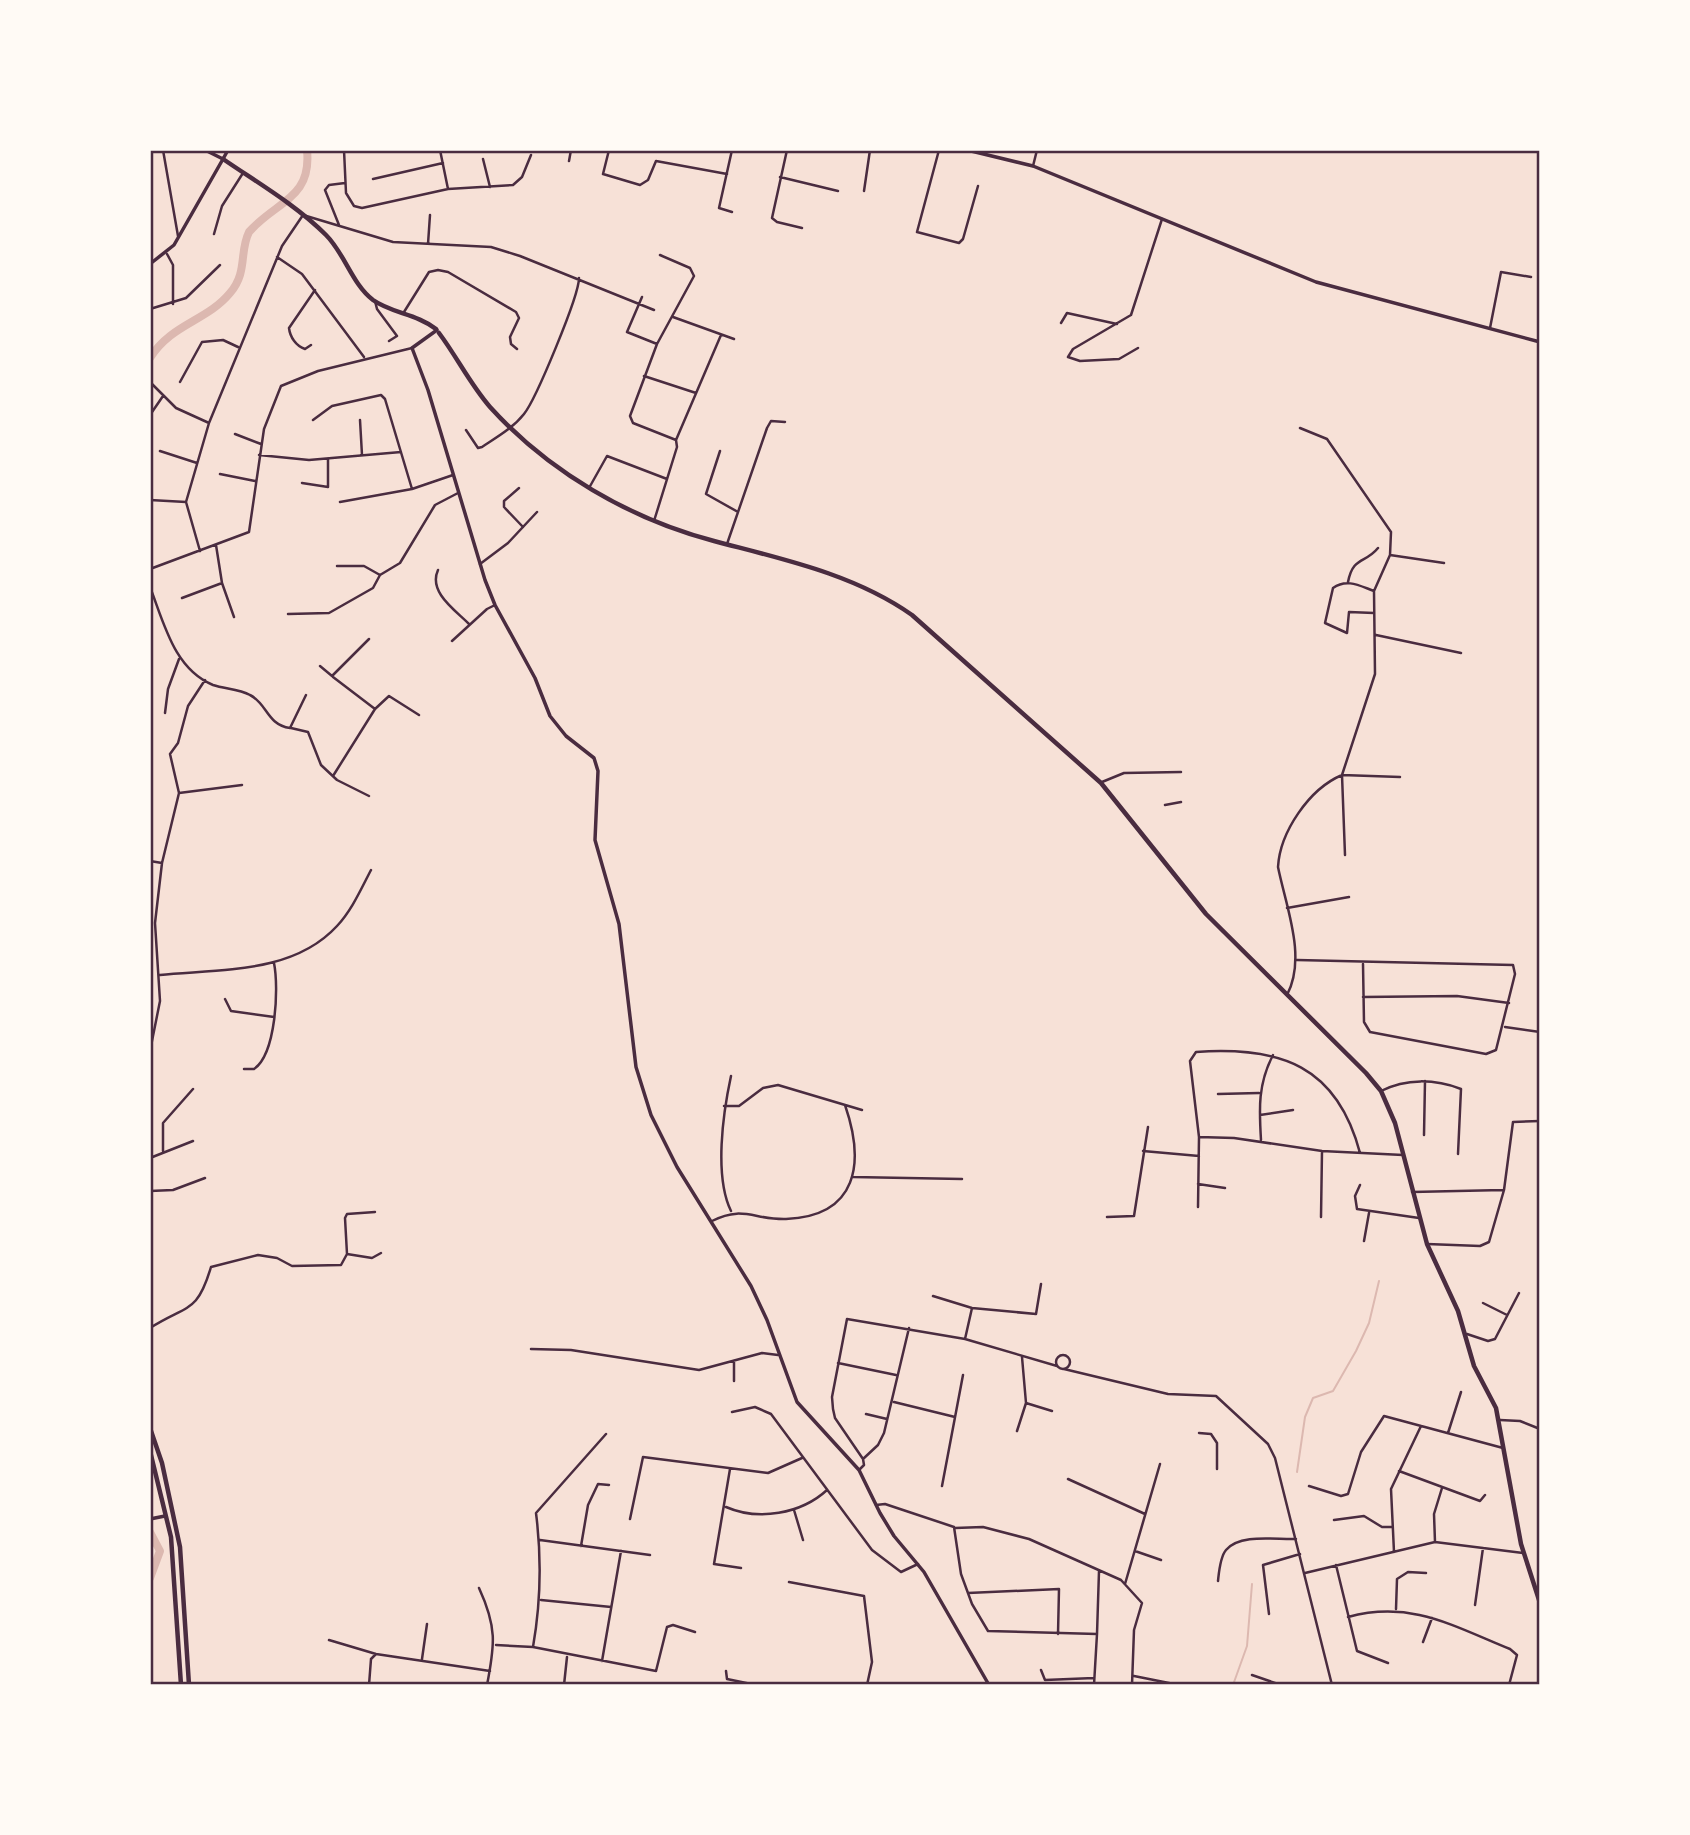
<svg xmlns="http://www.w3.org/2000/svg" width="1690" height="1835" font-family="'DM Sans',sans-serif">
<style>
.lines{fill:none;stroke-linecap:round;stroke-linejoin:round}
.stream{stroke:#dcb8b0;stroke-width:2}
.river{stroke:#dcb8b0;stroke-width:8}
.minor{stroke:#4a2c40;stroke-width:2.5}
.tertiary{stroke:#4a2c40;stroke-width:3.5}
.secondary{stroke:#4a2c40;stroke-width:3.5}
.primary{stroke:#4a2c40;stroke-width:4.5}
.neatline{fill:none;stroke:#4a2c40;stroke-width:2.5}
</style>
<rect width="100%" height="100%" fill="#f7e1d7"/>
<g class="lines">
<path class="stream" d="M1297,1472L1305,1417L1313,1398L1333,1391L1356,1351L1369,1323L1379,1281
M1233,1685L1247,1646L1252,1584"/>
<path class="river" d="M150,358C171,324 207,321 230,293C248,272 239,252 249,232C276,201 312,199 307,150
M150,1532L160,1551L150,1578"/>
<path class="minor" d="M163,150L178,236
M344,150L346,193L354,206L362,208L448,189L513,185L522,177L531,155
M440,150L448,189
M609,150L603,174L640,185L648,180L656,161L727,174
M732,150L719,208L732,212
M787,150L772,218L777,222L802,228
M939,150L917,232L959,243L963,239L978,186
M483,159L490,187
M569,161L571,150
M1033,166L1037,150
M780,177L838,191
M373,179L443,163
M864,191L870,150
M339,225L325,190L329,185L345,183
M214,234L222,206L243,173
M428,244L430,215
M167,254L173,265V304
M660,255L690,268L694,276L657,344L630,416L633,423L676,440
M277,257L302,274L364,357
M642,297L627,332L657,344
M375,301L377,309L397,336L389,341
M150,309L186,298L220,265
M404,312L429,272L438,270L448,272L516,312L519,318L510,337L511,344L517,349
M673,317L734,339
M1061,323L1067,313L1117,324
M1490,328L1501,272L1531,277
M311,345L305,349C296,346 290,337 289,328L315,290
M1138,348L1119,359L1080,361L1068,357L1073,349L1131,315L1162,219
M644,376L696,393
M150,382L176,408L209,423
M180,382L202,342L223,340L238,347
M150,415L163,396
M313,420L332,406L381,395L385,399L412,489
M360,420L362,455
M1300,428L1327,439L1391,532L1390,555L1374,591L1375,674L1342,775L1345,855
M466,430L478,448L482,447C497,437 513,428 524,414C536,399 579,296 579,278
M235,434L261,444
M160,451L197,463
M720,451L706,494L738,512
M259,455L309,460L401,452
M220,474L255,481
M302,483L328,487V459
M519,488L504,501V507L523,527
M589,488L607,456L667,479
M150,500L186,502
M340,502L412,489L453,475
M654,521L677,447L676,440L721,335
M727,544L767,428L771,421L785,422
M216,545L222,583L234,617
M200,551L186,502L209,423L282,246L303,215L393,242L491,247L520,256L654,310
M1390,555L1444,563
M480,564L508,543L537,512
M337,566H364L380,575
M150,569L249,532L264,429L281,386L318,371L412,348
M438,570C428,592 455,610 469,624
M1348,582C1353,556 1365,564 1378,548
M150,587C164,623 174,669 213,685C225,689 239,689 250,695C267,703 267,725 290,728L306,695
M1374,591C1360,586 1347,578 1333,588L1325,623L1347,633L1349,612L1374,613
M182,598L222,583
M288,614L329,613L373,588L380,575L400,563L435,505L458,493
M1376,635L1461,653
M452,641L487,609L495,605
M320,666L332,676L369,639
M333,677L375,709
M165,713L168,689L179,659
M291,728L308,732L321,765L337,780L369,796
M333,776L375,709L389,696L419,715
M1102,782L1124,773L1181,772
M179,793L242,785
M1165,805L1181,802
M150,861L162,863
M1287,908L1349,897
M1297,960L1513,965L1515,974L1496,1050L1486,1054L1370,1032L1364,1022L1363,964
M160,975C220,969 293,974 337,926C352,910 361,889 371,870
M1287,995C1307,957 1286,907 1278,867C1280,832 1309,789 1342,775L1400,777
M1363,997L1457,996L1509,1003
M225,999L231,1011L274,1017
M1505,1027L1540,1032
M150,1051L160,1001L155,923L162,863L179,793L170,754L178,743L188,706L205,680
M244,1069H254C276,1054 279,988 274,963
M1381,1091C1406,1078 1435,1079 1461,1089L1458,1154
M1218,1094L1259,1093
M724,1106H739L763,1088L778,1085L862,1110
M1260,1115L1293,1110
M1424,1135L1425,1081
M1199,1137L1234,1138L1322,1151L1403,1155
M1261,1140C1259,1108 1258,1084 1273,1055
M163,1151V1123L193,1089
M1143,1151L1199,1156
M150,1158L193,1141
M853,1177L962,1179
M1198,1184L1225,1188
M1360,1185L1355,1196L1357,1209L1419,1218
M150,1191L173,1190L205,1178
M1412,1192L1503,1190
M1198,1207L1199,1137L1190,1061L1196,1052C1281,1046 1337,1066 1360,1153
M731,1211C714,1176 723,1113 731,1076
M1107,1217L1134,1216L1148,1127
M1321,1217L1322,1151
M712,1221C743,1205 754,1220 786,1219C858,1216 865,1163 845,1105
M1364,1241L1369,1213
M1427,1244L1480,1246L1489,1242L1504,1190L1513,1122L1540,1121
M347,1254L372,1258L381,1253
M933,1296L972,1308L1036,1314L1041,1284
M1483,1303L1507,1315
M150,1328C188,1304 197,1314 211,1267L258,1255L277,1258L292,1266L341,1265L347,1254L345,1218L347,1214L375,1212
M1467,1334L1488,1341L1495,1339L1519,1293
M965,1339L972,1308
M531,1349L571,1350L699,1370L762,1353L778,1355
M1056 1362a7 7 0 1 1 14 0a7 7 0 1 1-14 0Z
M838,1363L896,1375
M1064,1369L1168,1394L1216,1396L1268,1444L1275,1458L1332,1685
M734,1381V1361
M894,1402L955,1417
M1026,1403L1052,1411
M732,1412L755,1407L771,1414L872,1550L901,1572L918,1564
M866,1414L887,1419
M1500,1420L1520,1421L1540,1429
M1017,1431L1026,1403L1022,1357
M1199,1433L1211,1434L1217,1443V1469
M1448,1433L1461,1392
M863,1459L878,1445L884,1433L909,1328
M730,1469L714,1564L741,1568
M859,1470L864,1465L863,1459L835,1418L833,1409L832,1397L847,1319L965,1339L1057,1366
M1399,1471L1480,1501L1485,1495
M1068,1479L1145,1514
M942,1486L963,1375
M1309,1486L1341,1496L1348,1494L1361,1452L1384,1416L1503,1448
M876,1505L885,1504L954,1527L961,1574L972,1604L988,1631L1097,1634L1094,1685
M726,1507C758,1521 801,1514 827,1490
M794,1510L803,1540
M630,1519L643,1457L768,1473L802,1458
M1334,1520L1364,1516L1382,1527H1392
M955,1528L983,1527L1029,1539L1121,1580L1142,1603L1134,1630L1132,1685
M540,1540L650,1555
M1435,1542L1434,1514L1442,1488
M581,1546L588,1505L598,1484L609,1485
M1135,1551L1161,1560
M1394,1552L1391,1489L1421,1426
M1336,1565L1357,1651L1388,1663
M1305,1573L1435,1542L1523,1553
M1218,1581C1219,1572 1220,1557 1226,1550C1240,1533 1277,1540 1296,1539
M789,1582L864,1596L872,1662L867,1685
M1125,1584L1160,1464
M479,1588C497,1627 495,1644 487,1685
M968,1593L1059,1589L1058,1634
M541,1600L611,1607
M1475,1605L1483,1548
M1396,1609L1397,1579L1408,1572L1426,1573
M1269,1614L1263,1565L1300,1554
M1348,1617C1411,1600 1453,1626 1510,1649L1517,1655L1509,1685
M1097,1634L1099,1571
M329,1640L376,1654L490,1671
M1423,1642L1432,1618
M496,1645L533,1647L656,1671L667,1627L673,1625L695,1632
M533,1647C541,1601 542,1560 536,1513L606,1434
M422,1659L427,1624
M602,1661L621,1551
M1041,1670L1045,1680L1094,1678
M726,1671L727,1679L756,1685
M1252,1675L1281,1685
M1134,1676L1179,1685
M369,1685L371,1659L376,1654
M564,1685L567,1657
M1440,1685H1445"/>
<path class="tertiary" d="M205,150L223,159L228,150
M967,150L1033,166L1316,282L1540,342
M150,1519L165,1516"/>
<path class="secondary" d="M150,264L174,245L223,159
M437,330L412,348L428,390L485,580L495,605L535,678L550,716L566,736L594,758L598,771L595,840L619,924L636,1067L651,1115L677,1167L751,1286L767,1320L797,1402L859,1470L880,1513L894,1536L924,1572L989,1685"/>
<path class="primary" d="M223,159C258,183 296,205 326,235C345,254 352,284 373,300C391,313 417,314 436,329
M439,333C457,357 470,384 490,407C549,472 630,519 714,541C782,559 854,574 912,615L1101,783L1206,914L1366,1073L1381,1091L1395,1123L1427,1244L1458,1311L1474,1366L1496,1408L1521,1544L1540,1603
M150,1428L162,1463L180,1547L189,1685
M150,1451L171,1537L181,1685"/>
</g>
<rect width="1690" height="1835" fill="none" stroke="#fffaf5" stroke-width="304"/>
<rect x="152" y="152" width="1386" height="1531" class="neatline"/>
</svg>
